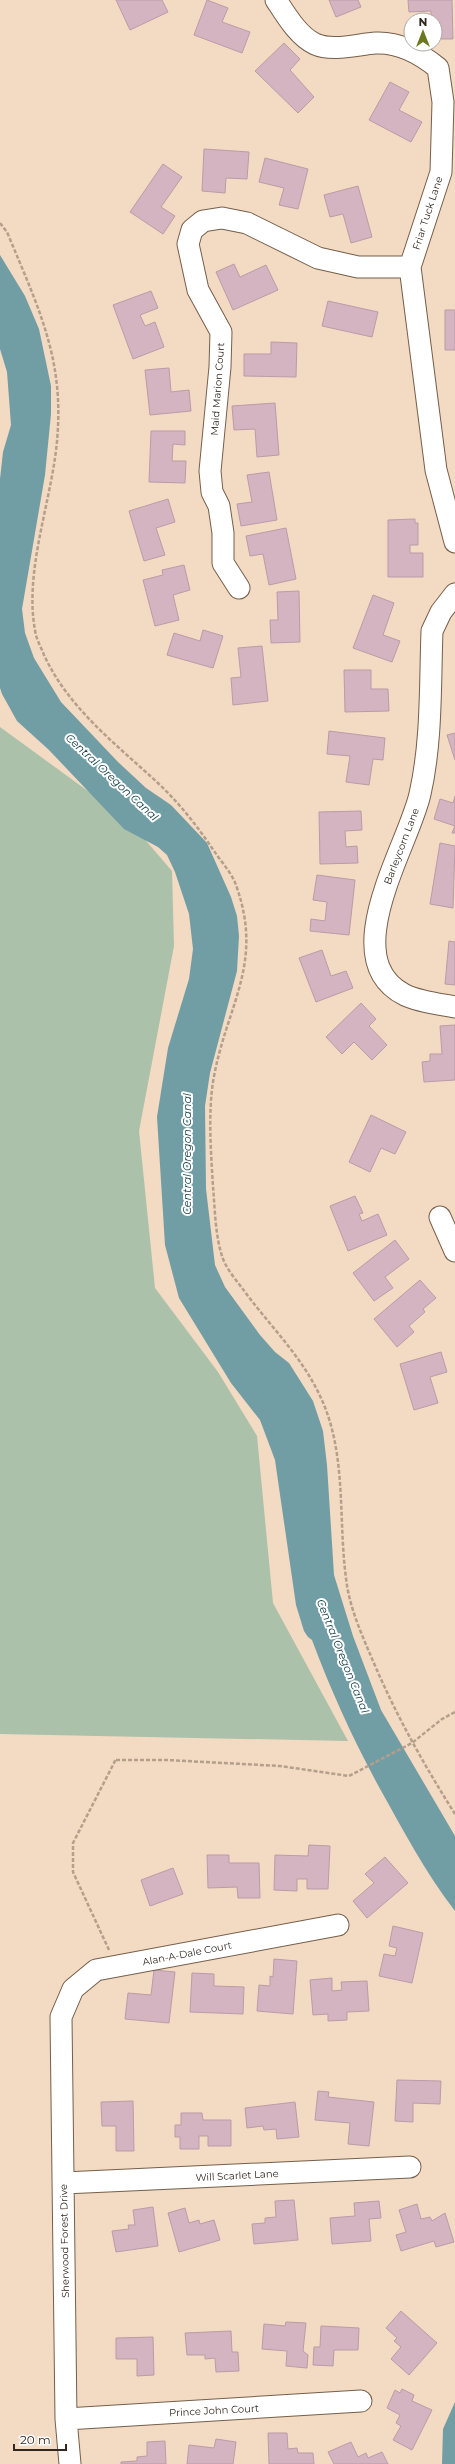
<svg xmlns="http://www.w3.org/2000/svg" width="455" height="2464" font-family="Montserrat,sans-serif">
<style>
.green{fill:#acc1a9}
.water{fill:#719da5}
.building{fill:#d5b4c2;stroke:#bb9ba8}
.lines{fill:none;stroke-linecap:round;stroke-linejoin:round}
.minor-casing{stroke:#755f4b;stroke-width:23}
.path{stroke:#b39f8c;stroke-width:2.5;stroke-dasharray:4 2;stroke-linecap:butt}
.minor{stroke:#fff;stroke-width:21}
.labels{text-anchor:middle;stroke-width:4;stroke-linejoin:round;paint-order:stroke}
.street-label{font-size:10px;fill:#31271f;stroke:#fff}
.water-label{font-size:11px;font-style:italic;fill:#0e3a40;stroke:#fff}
</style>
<rect width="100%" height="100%" fill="#f3dac2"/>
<path class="green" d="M0,727L129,821L172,871L174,946L139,1131L155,1288L218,1372L257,1436L273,1603L348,1741L0,1734Z"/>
<path class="water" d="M0,255L25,296L39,329L51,386V414L45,475L22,609L25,633L34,658L61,702L118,762L146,788L171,805L207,843L231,897L237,916L239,936L237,971L210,1073L205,1106L206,1189L215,1265L225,1287L260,1335L275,1352L289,1363L313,1401L323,1431L327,1465L334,1575L353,1636L381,1710L455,1836V1911C425,1872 403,1830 379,1787C353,1739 331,1691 312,1640L308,1637L304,1631L296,1605L275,1460L260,1420L231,1383L179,1298L165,1245L157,1117L168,1048L189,979L193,949L189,914L175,872L167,855L158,847L124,829L49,750L17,721L2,694L0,688V479L3,452L11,425L7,372L0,349Z
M455,2402V2464H442L443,2429Z"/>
<path class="building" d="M116,0H162L168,12L130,30Z
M207,0L228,8L222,22L250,32L242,53L194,35Z
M329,0H358L361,7L336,17Z
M408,0H452L453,39H435V20H431V11L409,12Z
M284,43L300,59L290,70L314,97L298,113L255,71Z
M390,82L409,92L399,110L422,122L411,142L369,120Z
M204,149L249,152L247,179L226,178L225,193L202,191Z
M265,158L308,169L298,209L279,205L284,188L259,182Z
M163,164L182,177L161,207L175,216L163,234L130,212Z
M358,186L372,237L351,243L343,214L330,217L324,195Z
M234,264L240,277L266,265L278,290L233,310L216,272Z
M151,291L158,308L140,315L145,326L155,322L164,347L133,359L113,305Z
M328,301L378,312L372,337L322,326Z
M445,310H455V350H445Z
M271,342L297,343L296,377L244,376V354H271Z
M169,368L171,392L189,390L191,411L150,415L145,370Z
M275,403L279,455L257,457L255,429L234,430L232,406Z
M151,431H185V445L173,444L172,461H186L185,483L149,482Z
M269,472L277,520L241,526L237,504L252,502L247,475Z
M168,499L175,522L156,528L165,555L144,561L129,511Z
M415,519V523H418V545H410V553H423V577H388V520Z
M286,528L296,579L269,585L263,554L250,556L246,536Z
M184,565L190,590L173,595L179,620L155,626L143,580L163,575L162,570Z
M299,591L300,642L271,643L270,620H278L277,592Z
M373,595L394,603L383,635L400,641L392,662L353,648Z
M203,630L223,636L213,668L167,655L174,633L200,641Z
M262,646L268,701L233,705L231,678L241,677L238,648Z
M344,670H371V689H388L389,711L345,712Z
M329,731L385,738L383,760L373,759L369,785L346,782L350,756L327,754Z
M455,733V760L447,735Z
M455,796V833H452L455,826L434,819L440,799L453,803Z
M361,811L362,830L345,831L346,847L357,846L358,863L320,864L319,812Z
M440,843L455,846L453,908L430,904Z
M317,875L355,880L349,935L310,931L311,919L325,921L327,902L313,900Z
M449,941L455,942V985L445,984Z
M322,950L331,976L346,971L353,988L316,1002L299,958Z
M361,1003L376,1019L369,1026L387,1045L372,1060L354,1042L342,1054L326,1037Z
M455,1025V1080L424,1082L422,1062L430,1061V1054H442L440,1026Z
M371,1115L406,1132L395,1154L381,1148L370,1172L349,1162Z
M355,1196L363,1213L359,1214L362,1221L378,1214L387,1235L348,1251L330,1206Z
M395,1240L409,1259L385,1277L393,1288L374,1301L353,1273Z
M420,1280L436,1298L423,1309L425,1312L409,1326L414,1332L397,1347L374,1319Z
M441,1352L447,1372L430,1377L438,1403L414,1410L400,1364Z
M309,1845L330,1846L328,1889H307V1879H297V1891L274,1890L275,1855L308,1856Z
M207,1855H229V1863H259L260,1898H238L237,1887L208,1888Z
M385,1857L408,1883L367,1918L353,1901L374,1883L365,1874Z
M173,1868L183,1894L150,1906L141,1880Z
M393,1926L423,1933L412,1983L379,1976L384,1954L395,1956L397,1948L389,1946Z
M274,1959L297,1961L293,2014L257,2011L259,1985L270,1986V1976L273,1977Z
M154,1970L175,1972L169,2023L125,2019L128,1993L151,1995Z
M192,1973L214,1974V1986L244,1987L243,2014L190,2012Z
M332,1978V1991L342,1990L341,1982L367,1981L369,2011L347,2012V2020L328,2021V2014L313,2015L310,1980Z
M397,2080L441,2081L440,2104L413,2103V2122L395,2121Z
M318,2091L329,2092L328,2097L374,2102L369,2146L348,2144L350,2123L315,2120Z
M133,2101L134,2151H116V2126H102L101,2102Z
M295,2102L299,2137L277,2139L276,2129L264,2130L263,2126L247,2128L245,2108Z
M181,2113H202L203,2120H231V2146H208V2136H199V2149H180V2137H175V2125H181Z
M294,2200L298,2240L254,2244L252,2224L265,2223V2218L276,2217L275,2201Z
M379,2201L381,2218L369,2219L371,2241L332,2244L330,2218L355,2216L354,2203Z
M417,2204L421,2219L430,2217L432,2221L445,2213L454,2242L436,2247L434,2241L401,2251L396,2235L406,2232L399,2210Z
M153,2207L158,2246L116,2252L112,2231L129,2229L128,2225H135L133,2210Z
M185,2208L189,2223L199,2220L200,2224L214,2220L220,2240L179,2252L168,2213Z
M401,2311L437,2343L409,2375L391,2359L401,2347L394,2341L397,2338L386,2328Z
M286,2322L306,2323L303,2351L308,2355L307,2368L286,2366L287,2351L262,2349L264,2324L285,2326Z
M321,2326L359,2328L358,2350H334L333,2366L313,2365L314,2347H320Z
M231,2331L232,2352H238L239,2371L216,2372L215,2358L205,2359V2355H187L185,2333Z
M153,2337L154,2375L137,2376V2359H116V2338Z
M402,2389L414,2395L412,2401L432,2410L412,2450L393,2440L401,2426L396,2423L400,2415L387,2408L395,2390L400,2393Z
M268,2433H287L288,2449L297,2448L298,2453H313L314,2464H269Z
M216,2439L236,2442L233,2464H187L189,2445L214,2448Z
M165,2441L166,2464H121V2462L137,2461V2457L147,2456V2442Z
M351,2442L358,2457L366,2453L368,2458L382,2452L388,2464H334L328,2452Z"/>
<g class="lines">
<g class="minor-casing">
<path id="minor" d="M276,0C286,15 298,36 315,44C333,52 358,44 376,43C399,42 421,54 438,68L443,102L441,172L410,267L436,470L455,542
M239,588L223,563V533L219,506L212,492L210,471L220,367L221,332L198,290L188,244L192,230L203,221L222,218L247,223L318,258L358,267H410
M455,594L441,612L432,631C430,685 432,741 420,794C409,845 334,959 405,995C420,1002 439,1004 455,1007
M440,1217L455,1251
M64,2183L410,2167
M66,2419L361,2401
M70,2464L66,2419L61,2017L73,1989L96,1970L338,1925"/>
</g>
<path class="path" d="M0,223L7,232C41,314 68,366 55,458C47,513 25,576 35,630C36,639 41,647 44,655C69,709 116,744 159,784C180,804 198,827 214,851C222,863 233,874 237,888C264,966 225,1008 213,1082C208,1115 211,1153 213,1187C215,1209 215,1234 222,1256C226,1269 237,1281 245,1292C271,1327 303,1358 321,1398C347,1454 338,1519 346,1578C349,1607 362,1635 373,1661C396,1715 424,1765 455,1814
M116,1760H167L280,1766L349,1776L412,1743L442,1719L455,1712
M109,1950L73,1872V1843L116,1759"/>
<use href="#minor" class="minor"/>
</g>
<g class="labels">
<g class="street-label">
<text transform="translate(427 213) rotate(-72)" y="4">Friar Tuck Lane</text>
<text transform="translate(217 389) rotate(-86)" y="4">Maid Marion Court</text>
<text transform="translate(401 846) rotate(-69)" y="4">Barleycorn Lane</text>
<text transform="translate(187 1953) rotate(-11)" y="4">Alan-A-Dale Court</text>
<text transform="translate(237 2175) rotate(-3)" y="4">Will Scarlet Lane</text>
<text transform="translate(64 2241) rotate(-91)" y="4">Sherwood Forest Drive</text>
<text transform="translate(214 2410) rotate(-3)" y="4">Prince John Court</text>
</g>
<g class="water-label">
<text transform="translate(112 777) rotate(43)" y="4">Central Oregon Canal</text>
<text transform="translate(187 1154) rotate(-90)" y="4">Central Oregon Canal</text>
<text transform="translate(343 1656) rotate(68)" y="4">Central Oregon Canal</text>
</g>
</g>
<g transform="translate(423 32)"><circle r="19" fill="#ffffff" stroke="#ada9a5"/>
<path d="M0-3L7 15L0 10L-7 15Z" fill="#6d7721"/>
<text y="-6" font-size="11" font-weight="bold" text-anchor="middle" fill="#31271f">N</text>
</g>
<path d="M14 2444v6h52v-6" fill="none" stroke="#31271f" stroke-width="2"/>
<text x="20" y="2444" font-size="12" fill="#31271f" stroke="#ffffff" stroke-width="3" paint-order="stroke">20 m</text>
</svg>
